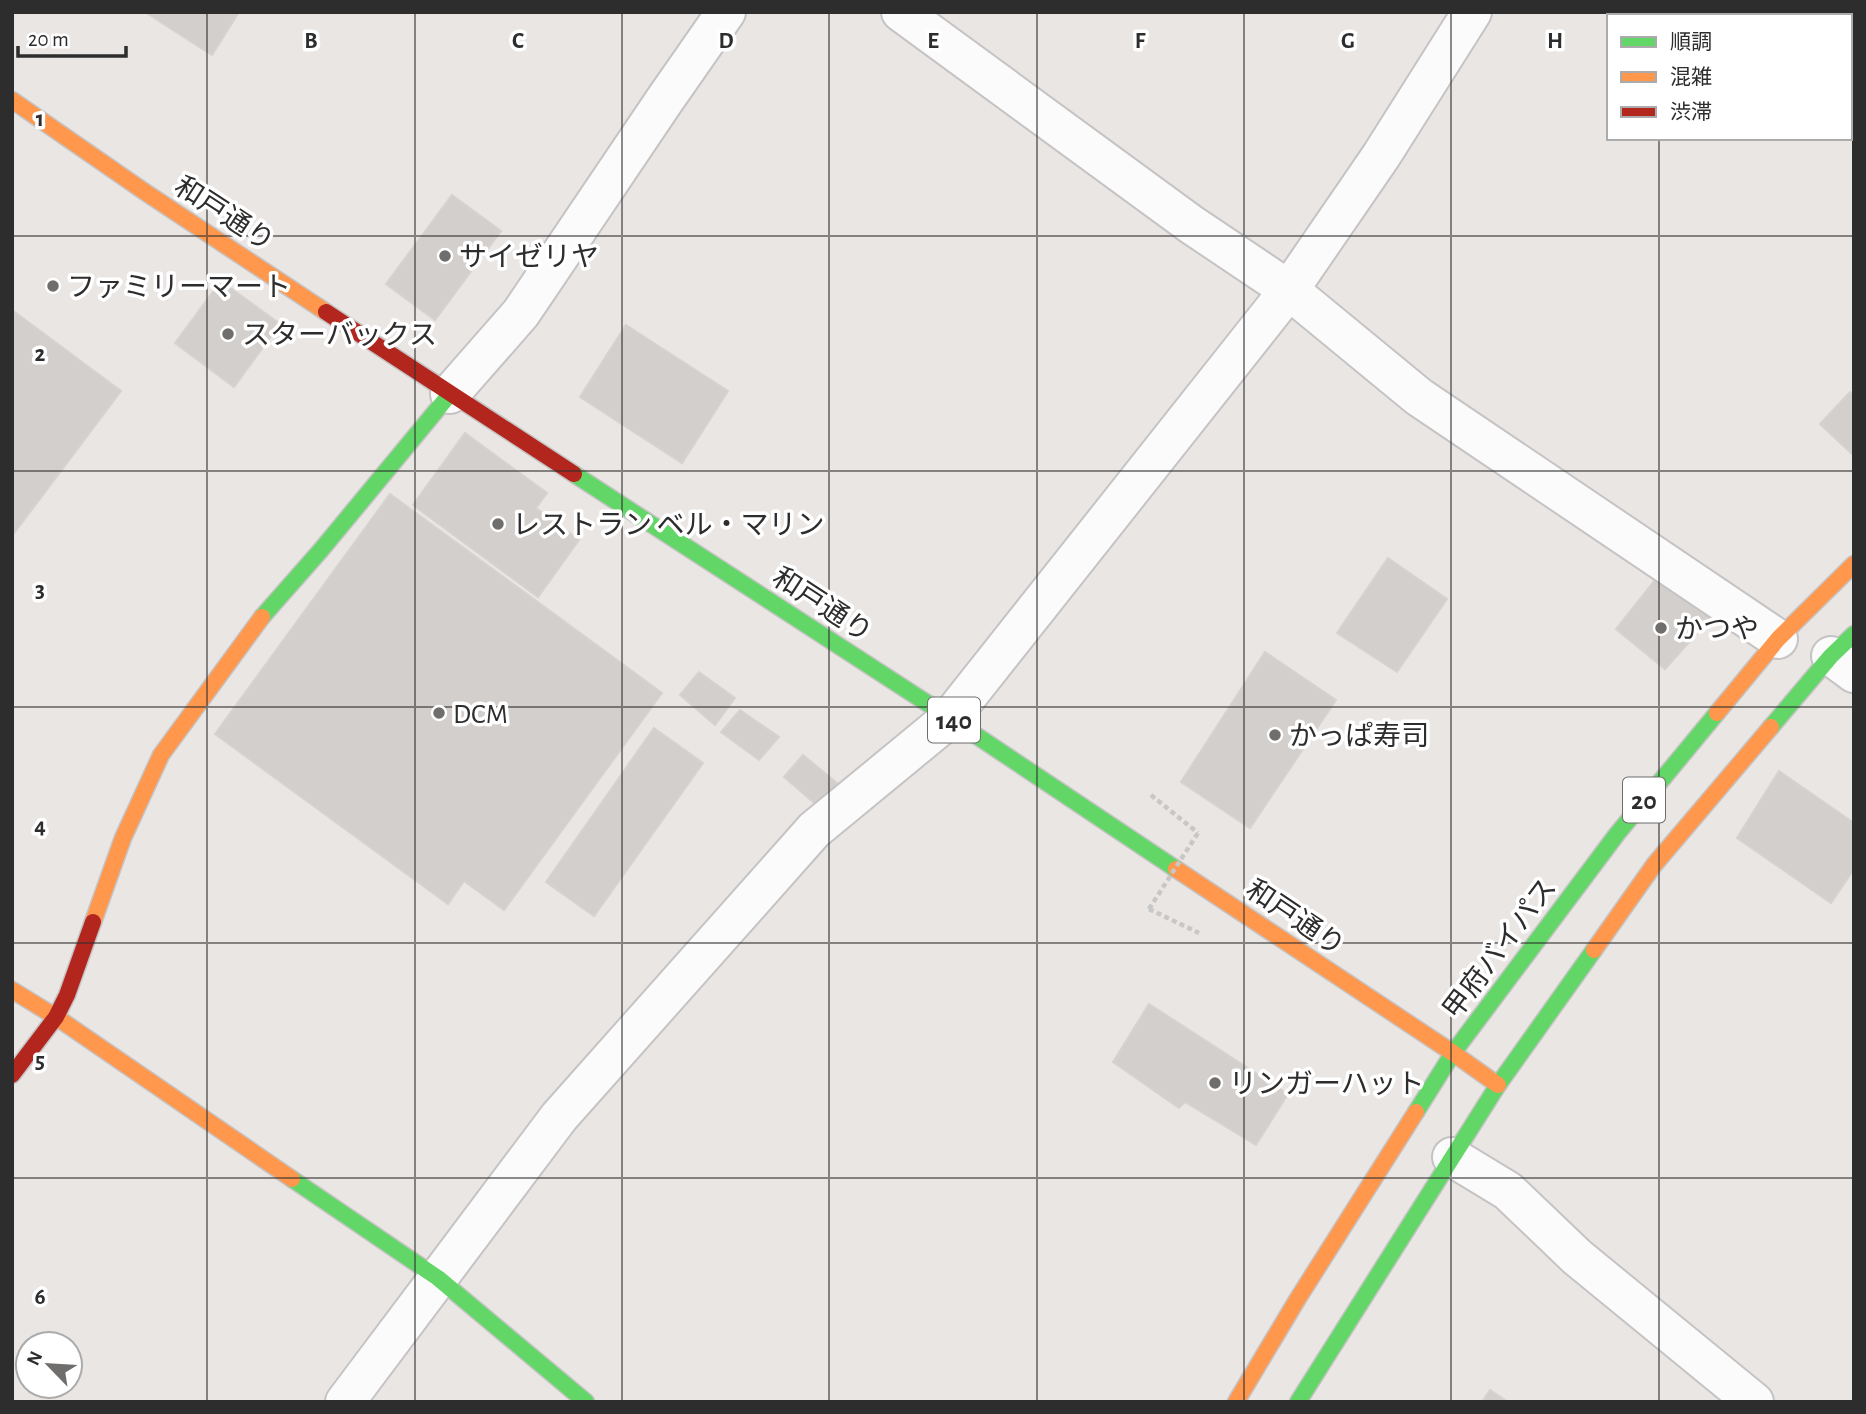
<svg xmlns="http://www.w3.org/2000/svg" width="1866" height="1414" font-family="'Alegreya Sans','Noto Sans JP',sans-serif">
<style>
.building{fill:#d2cfcd;stroke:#d5d2d0;stroke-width:2}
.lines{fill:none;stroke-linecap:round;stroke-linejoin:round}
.street-casing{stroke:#c5c3c4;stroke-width:42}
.fast-casing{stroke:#c5c3c4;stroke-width:19}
.slow-casing{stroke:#c5c3c4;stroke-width:19}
.jam-casing{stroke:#c5c3c4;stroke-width:19}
.path{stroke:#c7c7c7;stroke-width:4.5;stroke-dasharray:5 3.5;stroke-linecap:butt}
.street{stroke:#fcfbfb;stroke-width:38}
.fast{stroke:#63d668;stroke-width:16}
.slow{stroke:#ff974d;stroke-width:16}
.jam{stroke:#b3261e;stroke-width:16}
.path-bridge{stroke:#c7c7c7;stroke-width:4.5;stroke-dasharray:5 3.5;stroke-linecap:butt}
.grid{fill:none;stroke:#2d2d2d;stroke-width:2;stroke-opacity:0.55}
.poi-dot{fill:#6f6e6d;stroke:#fff;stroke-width:2.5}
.labels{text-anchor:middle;stroke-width:7;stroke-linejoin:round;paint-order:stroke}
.shield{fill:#fff;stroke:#6c6c6c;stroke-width:2}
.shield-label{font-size:26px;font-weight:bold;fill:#2d2d2d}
.street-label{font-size:28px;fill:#2d2d2d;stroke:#fff}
.poi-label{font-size:28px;fill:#2d2d2d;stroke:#fff;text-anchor:start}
.grid-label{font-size:23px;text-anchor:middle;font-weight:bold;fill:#2d2d2d;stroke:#fff;stroke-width:7;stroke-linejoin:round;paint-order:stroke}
</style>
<rect width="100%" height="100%" fill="#eae6e4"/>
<path class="building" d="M145,12H239L212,55Z
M452,195L501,231L435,320L386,284Z
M221,281L280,324L234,387L175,343Z
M12,310L121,391L12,536Z
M626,325L728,391L682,463L580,397Z
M1850,392L1854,396V456L1820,424Z
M465,433L547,493L536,508L579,540L538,597L413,505Z
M390,494L662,693L504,910L464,881L448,904L215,734Z
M1388,558L1447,599L1397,672L1337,633Z
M1659,575L1711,618L1665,669L1616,629Z
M1265,652L1336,700L1250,828L1181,782Z
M699,672L735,698L715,725L680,695Z
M740,710L779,737L759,760L721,732Z
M654,728L703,763L594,916L546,882Z
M803,755L838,784L819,807L784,777Z
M1779,771L1854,823V869L1831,903L1737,838Z
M1149,1004L1288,1094L1256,1145L1185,1102L1179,1108L1113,1062Z
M1490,1390L1508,1402H1482Z"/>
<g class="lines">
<g class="street-casing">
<path id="street" d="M901,12L1192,225L1289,290L1419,397L1778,639
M450,394L521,313L664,101L726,12
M1831,656L1854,673
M1452,1157L1508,1191L1577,1257L1754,1402
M345,1402L559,1117L814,830L950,718L1289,290L1381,156L1472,12"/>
</g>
<g class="fast-casing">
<path id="fast" d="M574,474L950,718L1176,869
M262,617L321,550L450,394
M1771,727L1831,656L1854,634
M1416,1112L1453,1053L1617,834L1717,713
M292,1179L438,1278L586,1402
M1298,1402L1498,1085L1594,950"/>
</g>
<g class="slow-casing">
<path id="slow" d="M12,100L145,192L326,312
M1717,713L1778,639L1854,564
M1176,869L1453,1053L1498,1085
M93,922L123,838L161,755L262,617
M1594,950L1654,865L1771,727
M12,990L56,1017L292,1179
M1236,1402L1297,1300L1416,1112"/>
</g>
<g class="jam-casing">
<path id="jam" d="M326,312L574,474
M12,1075L56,1017L67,995L93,922"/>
</g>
<path class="path" d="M1151,795L1198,833
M1149,909L1199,933"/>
<use href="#street" class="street"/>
<use href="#fast" class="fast"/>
<use href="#slow" class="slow"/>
<use href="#jam" class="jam"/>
<path class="path-bridge" d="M1149,909L1198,833"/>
</g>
<path class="grid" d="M207,12V1402M415,12V1402M622,12V1402M829,12V1402M1037,12V1402M1244,12V1402M1451,12V1402M1659,12V16M1659,138V1402M12,236H1854M12,471H1854M12,707H1854M12,943H1854M12,1178H1854"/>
<g class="poi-dot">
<circle cx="445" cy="256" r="7"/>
<circle cx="53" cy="286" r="7"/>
<circle cx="228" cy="334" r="7"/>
<circle cx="498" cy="524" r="7"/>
<circle cx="1661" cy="628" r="7"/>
<circle cx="439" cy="713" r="7"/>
<circle cx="1275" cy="735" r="7"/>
<circle cx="1215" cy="1083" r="7"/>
</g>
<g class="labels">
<g class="shield">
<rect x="928" y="697.5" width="52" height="45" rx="5"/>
<rect x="1623" y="777.5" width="42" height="45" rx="5"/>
</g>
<g class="shield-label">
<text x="954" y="729">140</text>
<text x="1644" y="809">20</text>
</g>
<g class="street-label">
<text transform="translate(225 213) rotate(33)" y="10">和戸通り</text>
<text transform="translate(823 604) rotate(33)" y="10">和戸通り</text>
<text transform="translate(1296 917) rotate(34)" y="10">和戸通り</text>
<text transform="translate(1499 948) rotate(-53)" y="10">甲府バイパス</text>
</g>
<g class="poi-label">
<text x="459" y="266">サイゼリヤ</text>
<text x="67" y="296">ファミリーマート</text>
<text x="242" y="344">スターバックス</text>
<text x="512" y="534">レストラン ベル・マリン</text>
<text x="1675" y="638">かつや</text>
<text x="453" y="723">DCM</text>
<text x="1289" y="745">かっぱ寿司</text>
<text x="1229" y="1093">リンガーハット</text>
</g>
</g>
<g class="grid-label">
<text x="311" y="48">B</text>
<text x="518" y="48">C</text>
<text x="726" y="48">D</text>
<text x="933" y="48">E</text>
<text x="1140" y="48">F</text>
<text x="1348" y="48">G</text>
<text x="1555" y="48">H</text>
<text x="40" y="126">1</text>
<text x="40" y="361">2</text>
<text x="40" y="597">3</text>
<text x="40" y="833">4</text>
<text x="40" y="1068">5</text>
<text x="40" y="1304">6</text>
</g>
<rect width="1866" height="1414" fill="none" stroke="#2d2d2d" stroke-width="28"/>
<rect x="1607" y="14" width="245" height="126" fill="#ffffff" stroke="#ababab" stroke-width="2"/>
<rect x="1621" y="37" width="35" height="10" fill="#63d668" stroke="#ababab" stroke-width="2"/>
<text x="1670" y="49" font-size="21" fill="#2d2d2d">順調</text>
<rect x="1621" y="72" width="35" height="10" fill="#ff974d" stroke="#ababab" stroke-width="2"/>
<text x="1670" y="84" font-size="21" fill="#2d2d2d">混雑</text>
<rect x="1621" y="107" width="35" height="10" fill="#b3261e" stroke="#ababab" stroke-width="2"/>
<text x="1670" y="119" font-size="21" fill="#2d2d2d">渋滞</text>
<g transform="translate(49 1365) rotate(295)"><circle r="33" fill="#ffffff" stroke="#ababab" stroke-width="2"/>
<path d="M0-5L12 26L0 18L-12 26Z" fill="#6f6e6d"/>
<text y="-10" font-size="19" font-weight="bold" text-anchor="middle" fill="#2d2d2d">N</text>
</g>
<path d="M18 46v10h108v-10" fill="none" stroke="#2d2d2d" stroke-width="3.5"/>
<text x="28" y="46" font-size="21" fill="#2d2d2d" stroke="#ffffff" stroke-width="5" paint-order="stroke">20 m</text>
</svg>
